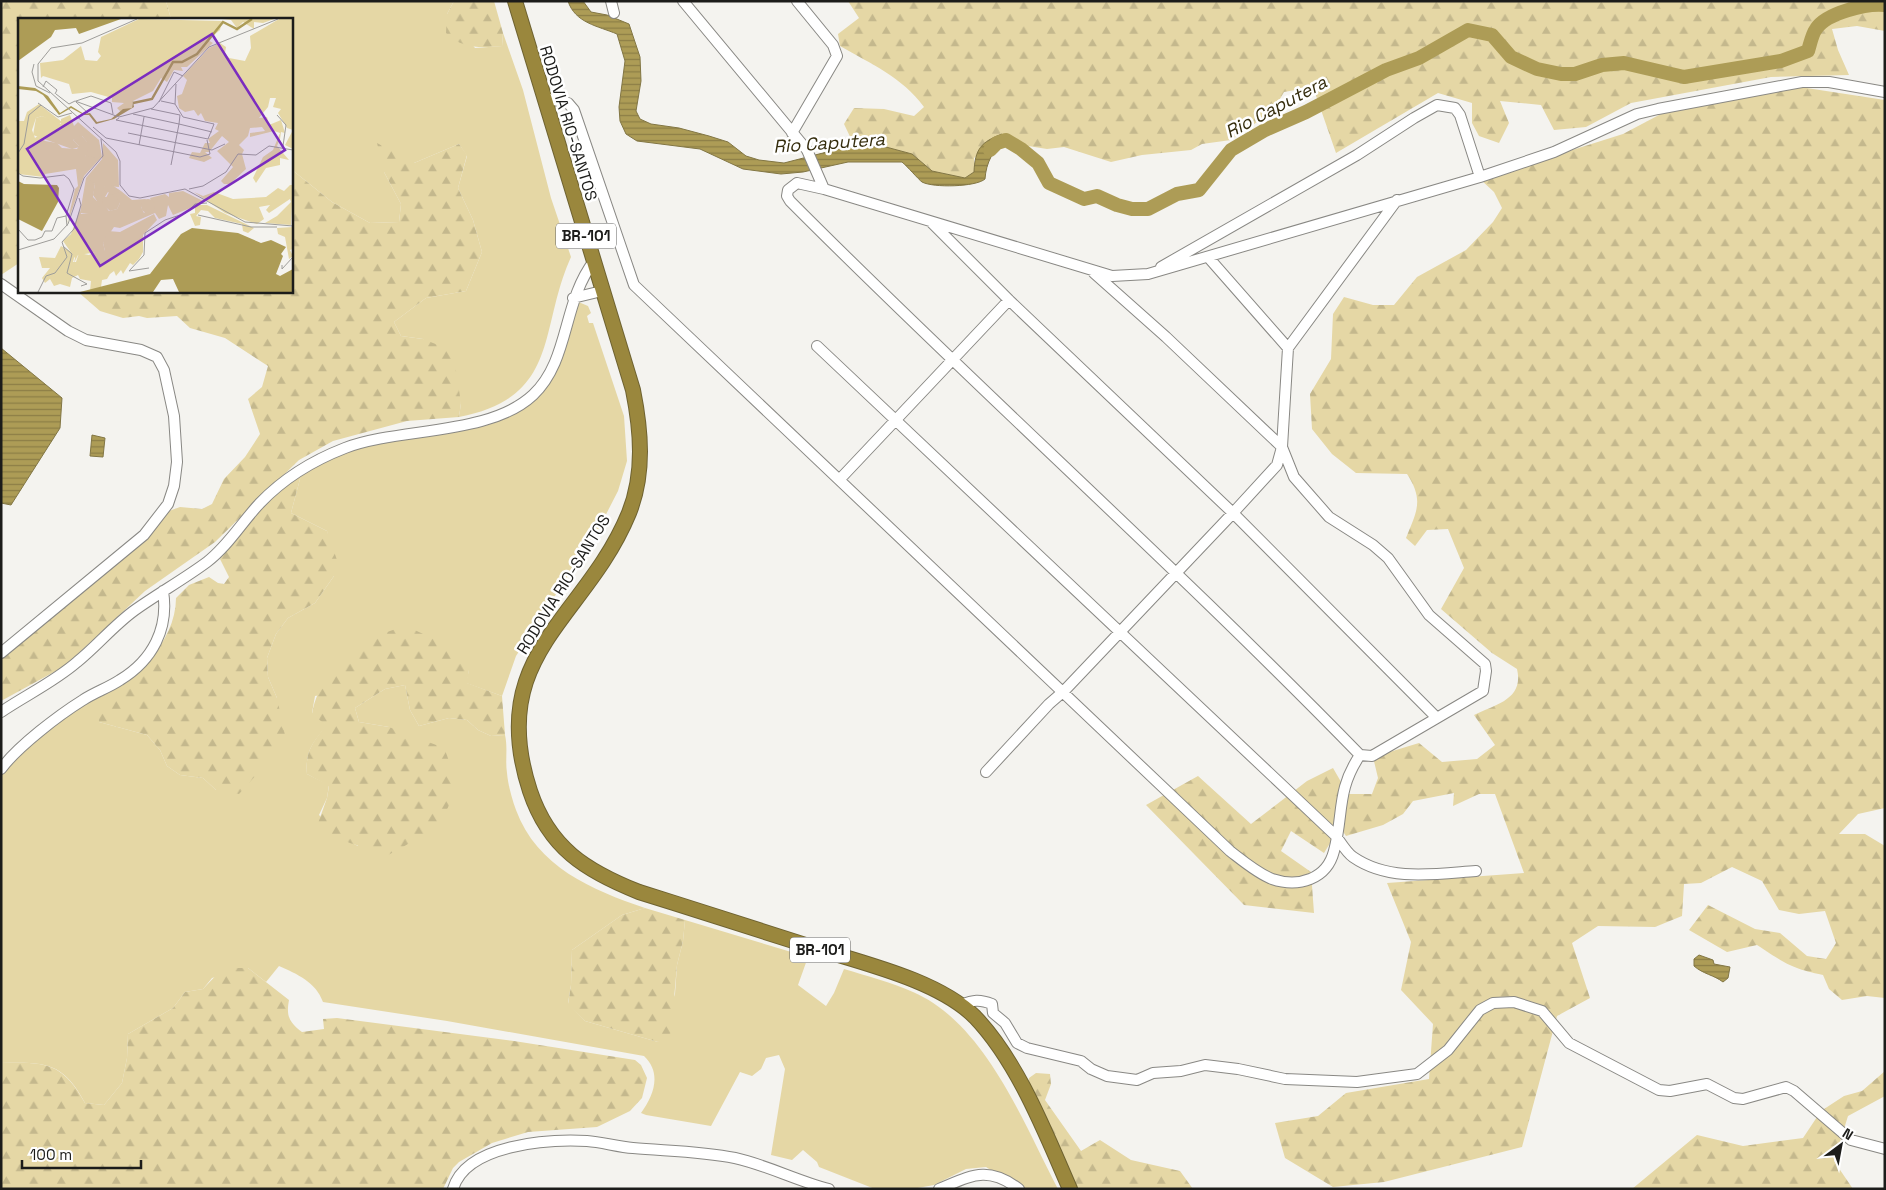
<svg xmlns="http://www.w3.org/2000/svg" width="1886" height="1190" font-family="'Space Grotesk',sans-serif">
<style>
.green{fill:#e5d7a5}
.forest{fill:url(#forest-firs)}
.water{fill:url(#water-rules);stroke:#827644}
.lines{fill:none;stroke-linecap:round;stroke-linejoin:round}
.river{stroke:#ad9c56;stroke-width:14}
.minor-casing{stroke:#898884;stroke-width:12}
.highway-casing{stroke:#6e6231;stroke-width:16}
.minor{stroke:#fff;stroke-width:10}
.highway{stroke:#9a873d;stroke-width:14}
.labels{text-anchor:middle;stroke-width:5;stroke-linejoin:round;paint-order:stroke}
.shield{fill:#fff;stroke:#60605f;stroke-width:1}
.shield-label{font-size:15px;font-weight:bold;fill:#1c1c1a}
.street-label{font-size:16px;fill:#1c1c1a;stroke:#fff}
.water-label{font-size:18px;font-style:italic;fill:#342c0c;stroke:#fff}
.inset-river{fill:none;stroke:#ad9c56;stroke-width:2.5}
.inset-road{fill:none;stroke:#9e9d9a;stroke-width:1}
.view{fill:#7b2cbf;fill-opacity:0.15;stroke:#7b2cbf;stroke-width:2.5}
.inset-edge{fill:none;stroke:#1c1c1a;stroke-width:2.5}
</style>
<defs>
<pattern id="forest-firs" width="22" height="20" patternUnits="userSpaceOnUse" patternTransform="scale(1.25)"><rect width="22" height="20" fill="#e5d7a5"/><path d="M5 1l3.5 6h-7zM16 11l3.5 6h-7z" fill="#c4b88d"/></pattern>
<pattern id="water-rules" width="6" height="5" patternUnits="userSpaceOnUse" patternTransform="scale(1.25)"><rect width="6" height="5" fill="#ad9c56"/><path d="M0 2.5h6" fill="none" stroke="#8c7e46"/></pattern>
</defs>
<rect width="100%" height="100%" fill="#f4f3ef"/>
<path class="green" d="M166,1H454L447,14L475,48L502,46L503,33L523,90L551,198L571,257C538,330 561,397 459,417L461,403L423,339L401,336L394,322L426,298L466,291L482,252L473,220L458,188L467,156L459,144L414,163L384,172L401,204L399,222L370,223L332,202L291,169V19H171Z
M576,301L588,306L591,313L587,316L589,323H593L624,416L627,461L618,491L599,528L516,656L502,696L466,683L469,670L315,696L312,713L327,725C313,743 305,750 307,774L329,785L327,798L319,815L344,839L358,846L389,727L359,722L355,708L385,689L405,685L410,710L419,726L449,718L467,720L478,730L491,736L505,735C508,748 505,760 507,773C508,785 512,799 516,810C537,867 592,890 645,908L622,915L572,950L571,985L568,1003L585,1021L658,1042L675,994L677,965L683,941L685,920L808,957L798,985L826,1006L834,993L844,969C867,976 891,982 913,992C985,1023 1023,1122 1058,1189H1020L986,1167L966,1169L934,1185L912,1189H875L819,1167L817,1162L803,1150L792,1160L771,1155L785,1069L779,1055L766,1058L761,1069L752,1076L740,1072L711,1126L646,1115L641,1113C654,1095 662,1073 644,1056L447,1021L323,1002C316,982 297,974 279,966L266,982L248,968L212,978L203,989L185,992L173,1008L128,1034L127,1058L122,1083L104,1105L85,1103C63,1062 46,1062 1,1063V772L8,762L85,700L118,686L137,674L119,691L99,722L147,735L160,750L167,766L180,775L203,778L216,790L277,698L268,677L267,658L276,634L288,618L315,603L334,576L327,531L291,513L300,479L306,471L354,447L463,427L508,417L546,389Z"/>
<path class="forest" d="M1,1H166L171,19H19V263L1,275Z
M454,1H494L503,33L502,46C481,48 462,49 446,33L447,14Z
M848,1H1885V31L1857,26L1832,29L1838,50L1849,75L1771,77L1631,103L1586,127L1554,130L1541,105L1500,101L1509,123L1499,143L1479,136L1472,123V103L1438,93L1336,153L1313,87L1284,92L1273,111L1231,140L1202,144L1191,150L1142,155L1111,162L1064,147L1047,149L1022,145L1002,134L974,158V172L965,178L932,171L912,154L886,147L854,145L844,124L854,108L884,109L914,116L924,107C902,77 871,64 840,46L838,34L859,18Z
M1800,87L1885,100V808L1858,814L1839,834H1865L1885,846V998L1867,996L1842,1000L1829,989L1823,975C1789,968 1785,963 1757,945L1727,952L1689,930L1708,905L1755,929L1780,933L1807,956L1826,959L1836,943L1825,911L1799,914L1779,910L1762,881L1732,867L1701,883L1684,884L1682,916L1655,927L1598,926L1572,943L1590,998L1557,1016L1522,1147L1384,1182L1333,1187L1285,1158L1275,1123L1318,1116L1346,1093L1429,1079L1433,1024L1401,990L1411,942L1387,883L1524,873L1495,794H1479L1453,806L1454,793L1413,801L1403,814L1383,825L1346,836L1340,827L1324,853L1291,831L1281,851L1311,872L1314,913L1244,905L1146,805L1198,776L1251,824L1307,781L1333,768L1348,794H1372L1378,778L1373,757L1419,743L1442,762L1477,759L1495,745L1474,715C1497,704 1524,699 1517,669L1492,653L1441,609L1464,568L1448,529L1427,530L1415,546L1406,538C1417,511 1424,500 1407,474L1356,473L1332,454L1312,429L1310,394L1331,359L1333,314L1344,297L1373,305H1394L1417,277L1466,250L1493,222L1502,208L1494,192L1480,179L1623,134L1676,106Z
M377,143L414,163L459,144L467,155L458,188L473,220L482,252L466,291L426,298L394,322L401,336L423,339L453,351L461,403L459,417L407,421L333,441L299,460L215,542L145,591L65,666L1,701V655L169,511L180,507L202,509L212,504L224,479L245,457L260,434L248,399L262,387L268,366L225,338L190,328L177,316L147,318L139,316L123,318L100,311L77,291H291V169L332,202L370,223L399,222L401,204L384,172Z
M306,471L308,474L300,479L291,513L327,531L338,563L334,576L315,603L288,618L276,634L267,658L268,677L277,698L285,735L269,761L239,794L216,790L203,778L180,775L167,766L160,750L147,735L99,722L98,707C131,681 176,644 176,598L189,585L209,577L218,583L224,584L229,577L220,559L262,504Z
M406,626L462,652L469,670L467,683L502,696L505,735L491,736L478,730L467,720L449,718L419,726L410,710L405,685L385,689L355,708L359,722L389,727L444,748C470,808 436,830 388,855C366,848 334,840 317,826L327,798L329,786L307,774C305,750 313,743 326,725L312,714C317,684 339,656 366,641C378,634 393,630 406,626Z
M645,908L685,920L683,941L677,965L671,1033L658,1042L585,1021L568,1004L571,985L572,950L622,915Z
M223,968H248L289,1000C286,1016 289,1022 302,1032L324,1029L323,1019L337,1018L514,1041L635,1060L641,1065L647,1078L642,1098L630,1111L597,1127L528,1132L492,1143L459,1162L453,1168L443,1189H1V1063C46,1062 62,1062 85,1103L104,1105L122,1083L127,1058L128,1034L173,1008L185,992L203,989Z
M1885,1071V1096L1848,1116L1834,1161L1853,1189H1632L1697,1135L1743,1146L1803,1138L1821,1111L1844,1096L1862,1091Z
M1036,1073L1050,1074L1051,1084L1045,1100L1081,1151L1100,1140L1131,1160L1180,1171L1193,1189H1076L1027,1091L1029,1078Z"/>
<path class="water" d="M568,1H583L591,12L607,15L629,24L640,57L641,81L636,111L640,119L651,124L679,128L709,136L728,142L746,156L759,160L784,163L854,145L886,147L912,154L932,171L965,178L974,172C975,149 981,142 1002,134L1006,140C993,149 986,163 985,179C976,187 933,188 922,182C919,180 907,166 902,162H848L803,172L781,174L743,169L700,149L637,141L626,134L620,121L619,107L625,61L617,34C598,26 575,23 568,1Z
M1,348L62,398L60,428L11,505L1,503Z
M92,435L105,438L103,457L90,456Z
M1699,955L1713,960L1714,964L1730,967L1728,978L1723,982C1714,975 1703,974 1694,966V959Z"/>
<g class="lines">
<path class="river" d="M990,150L997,143L1006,140L1021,149L1038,163L1049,183L1084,199L1097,196L1117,205L1132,209H1148L1177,194L1199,190L1231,150L1265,130L1306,112L1386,70L1419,58L1468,30L1492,35L1511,57L1537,69L1561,74H1575L1602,65L1624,63L1684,77L1781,61L1808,51C1810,45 1812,34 1816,29C1826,13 1867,3 1885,5"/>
<g class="minor-casing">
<path id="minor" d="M611,1L614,13
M683,1L807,150L824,189L1112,276L1148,274L1480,177L1554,152L1637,114L1658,109L1802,82H1829L1885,92
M545,98L568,103L574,110L634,285L1230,851C1243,861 1257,873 1272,879C1299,888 1327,879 1334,851C1344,813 1336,791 1360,755
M792,133L837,56L833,45L797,1
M824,189L797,183L788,190L787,196L790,201C977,389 1175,565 1360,755L1372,756L1483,691L1486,671L1485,664L1429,615L1388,558L1373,545L1329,517L1294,477L1282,447L1288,348
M932,223L1009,300L1233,513L1277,465L1282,447L1166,337L1094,273
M1208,257L1288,348L1397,200
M1161,267L1357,155L1414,118L1437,105L1455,108L1460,115L1480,177
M1,284L68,331L86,340L141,350L157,357L164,370L174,416L177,462L174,486L168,504L144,535L1,653
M573,298L602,291
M817,346L1336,836C1341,843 1347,853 1353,857C1389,882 1435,874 1476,871
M840,479L1009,300
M1,712C26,695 54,682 77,662C97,646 114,625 135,610C159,593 184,579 207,562C228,546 242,522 260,503C283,479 314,460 345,448C400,427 489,436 533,395C570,360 562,303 594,261
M1,769C18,746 59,715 83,700C95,692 108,688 120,680C153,660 169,628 163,591
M986,772L1049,704L1064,691L1233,513L1437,718
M960,1005C974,1000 979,999 992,1004L993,1013L1005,1023L1017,1043L1027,1048L1081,1061L1091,1069L1107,1076L1137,1080L1153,1073L1181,1071L1205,1065L1238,1069L1285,1079L1357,1082L1417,1074L1448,1050L1480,1010L1493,1003L1514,1002L1542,1011L1569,1043L1659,1090L1670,1091L1707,1084L1734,1098L1743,1099L1786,1087L1794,1091L1851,1140L1885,1149
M453,1189C466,1144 549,1139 587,1141C602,1142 618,1147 633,1148C667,1151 701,1151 735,1158C767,1165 797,1181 829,1189
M939,1189C971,1176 987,1165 1019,1189"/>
</g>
<g class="highway-casing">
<path id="highway" d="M515,1L633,390C641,430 645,473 629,513C585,620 485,654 530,791C549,848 586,871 639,892C697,910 755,929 812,947C862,963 938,980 975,1017C1018,1062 1045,1132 1070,1189"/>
</g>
<use href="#minor" class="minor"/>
<use href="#highway" class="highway"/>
</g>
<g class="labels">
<g class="shield">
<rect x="556" y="223.5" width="60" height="25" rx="4"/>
<rect x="790" y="937.5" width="60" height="25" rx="4"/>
</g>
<g class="shield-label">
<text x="586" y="241">BR-101</text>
<text x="820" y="955">BR-101</text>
</g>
<g class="street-label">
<text transform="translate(569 123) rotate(73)" y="6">RODOVIA RIO-SANTOS</text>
<text transform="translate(563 584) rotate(-58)" y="6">RODOVIA RIO-SANTOS</text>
</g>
<g class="water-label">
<text transform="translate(1276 107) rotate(-28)" y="6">Rio Caputera</text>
<text transform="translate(829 143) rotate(-4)" y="6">Rio Caputera</text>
</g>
</g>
<g transform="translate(18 18)">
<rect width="275" height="275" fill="#f4f3ef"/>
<path d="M52,97L56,108L60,104L81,122L84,139L79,144L67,139L69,124L64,118L55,122L62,129L54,131L15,117L18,100L24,98L43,106V101ZM85,125L100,142L101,169L87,168L85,185L91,193L99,191L102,185L88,180L91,174L103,173L114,182L128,181L123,189L126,195L134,185L132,180L147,176L151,179V175L165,173L187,184L155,197L150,187L148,198L141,201L137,195L102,210L96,209L85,225L87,233L60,237L56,245L57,240L45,223L53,216L62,191L63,196L71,195L79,183L75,177L77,166L69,164L68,160L84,141Z" fill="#e5d7a5"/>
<path d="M121,1L204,3L202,12L190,22L195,25L169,49H163L165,53L156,52L149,64L143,60L135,73L115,83L114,90L111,91L102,93L99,90L106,85L94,84V80L73,74L54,76L51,66L25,58L23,60L22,45L45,42L63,28L67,42L79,43L83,38L80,34L83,19ZM204,1H256L245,5L236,4V11L225,4L219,10L213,2ZM261,1H275V131L267,127L275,112L269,110L260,95L263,91L255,89L258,80H252L250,89L241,100L249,99L251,107L263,102L267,115L263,114L262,121L259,128L271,142L262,140V147L248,150L238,165L235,160L245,139L255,132L262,115L256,113L232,119V115L247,113L244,109L232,110L230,118L221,127L226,132L224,136L228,151L212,166H206L203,163L215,149L199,133L211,124L204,118L191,134H187L194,140L186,144L171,140L174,134L182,135L187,125H192L190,121L201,113L197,111L200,105L187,103L183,95L180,98L176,92L167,94L161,90L159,78L164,76L169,62L165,58L191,30L202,25L208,29L207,35L211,40L227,43L233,30L232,18ZM21,86L44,104L40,107L24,98L18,100L14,112L17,120L21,117L27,123L39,125L44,130L59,131L61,128L55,122L63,117L72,127L67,139L75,138L79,144L66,158L49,206L57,171L60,168L58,151L27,156L26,159L0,156V103H6L9,94ZM68,160L77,166L75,179L82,186L78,196L62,195ZM94,167L103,173L94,177L90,174L87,179L98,178L102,185L99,191L92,193L85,187L83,175L87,168ZM272,167H275L273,207L247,205L259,198L273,184L272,181L251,195L248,192L252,187L241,189L246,201L239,206L207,195L176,174L185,178L196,174L215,181L233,180L248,179L260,170L266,173ZM123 188a7 7 0 1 1 14 0a7 7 0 1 1-14 0ZM177,187H189L236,210L230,215L225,213L224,206L197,200L190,193L183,192L178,198L183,199L182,207L177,208L172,196L177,195ZM136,196L139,202L125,217V234L121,241L115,247L112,245L105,256L103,252L98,258L96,253L92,256L89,261L84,262L83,269L72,273L73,263L62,261L60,257L54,260L52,269L42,266L36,268L32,261L27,265L24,260L32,250H24L21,239L37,240L43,228L57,236L55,244H58L61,235L71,237L79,233H87L85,225L90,213L102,214ZM275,209V231L272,232L275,238L271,241L267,219L260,216L259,210Z" fill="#e5d7a5"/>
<path d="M0,1H103L61,16L58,10L37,12L33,19L0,43ZM0,68L17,70L30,78L42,95L53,88L66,96L72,95L79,104L93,101L105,91L114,90L115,83L116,89L96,101L78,106L71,97H66L53,90L41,97L25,77L18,73L0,71ZM0,163L6,166L39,167L41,170L40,184L24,213L0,201ZM174,210L220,215L243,225L253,222L268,229L263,236L265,238L258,256L262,258L275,251V274H161L155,261L143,262L135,274H62L132,256L163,216Z" fill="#ad9c56"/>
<path class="inset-river" d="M115,85L134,81L155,44H164L179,36L205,4L219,11L234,1"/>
<path class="inset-road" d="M119,1L64,25L33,30L20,46V63L98,134L102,143V167L111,178L122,180L167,171L227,204L275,208M16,46L14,54L18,68L32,75M25,69L28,63L39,72L37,76M38,76L51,86L57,83L101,99L135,90L191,29L260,1M58,83L73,78L93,85L95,96M143,83L157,86L158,66M58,84L70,95M141,84L156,54L165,58M20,85L40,99L54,95M115,96L161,106L162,97L133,91M259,97L268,107L265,128M101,100L98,102L190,121L196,106L165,99L157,86M75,109L88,120L182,139L192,136L189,122M110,115L194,132L207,126M121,127L126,99M0,135L6,126L11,97L23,87M153,147L161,106L194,114M0,155L5,158L22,160L46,157L51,161L56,171L48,198L49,208M171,171L185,168L208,154L220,136L238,137L251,128L275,132M180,197L233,209H259M0,211L10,222H17L24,219L27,213H34L39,200L48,198M45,228L54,236L49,255L69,266L63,268M0,232L36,221L50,206L66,160L85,138L83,121M264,247V251L275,239M131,250L111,253L126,237L127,215L147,202L168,195L177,186L189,185M20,274L28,258L37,255L49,239L44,224L56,211L63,187L61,180"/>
<path class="view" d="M194,16L267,132L82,248L9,131Z"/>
<rect width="275" height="275" class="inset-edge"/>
</g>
<rect width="1886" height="1190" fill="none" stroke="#1c1c1a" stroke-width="5"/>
<g transform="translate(1841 1145) rotate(32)" stroke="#ffffff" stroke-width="4" paint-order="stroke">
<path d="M0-4L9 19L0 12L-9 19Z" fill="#1c1c1a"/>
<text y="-8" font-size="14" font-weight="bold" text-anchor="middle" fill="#1c1c1a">N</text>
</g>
<path d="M22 1160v8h119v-8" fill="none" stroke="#1c1c1a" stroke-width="2.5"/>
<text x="30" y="1160" font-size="15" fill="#1c1c1a" stroke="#ffffff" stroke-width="4" paint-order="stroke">100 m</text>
</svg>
